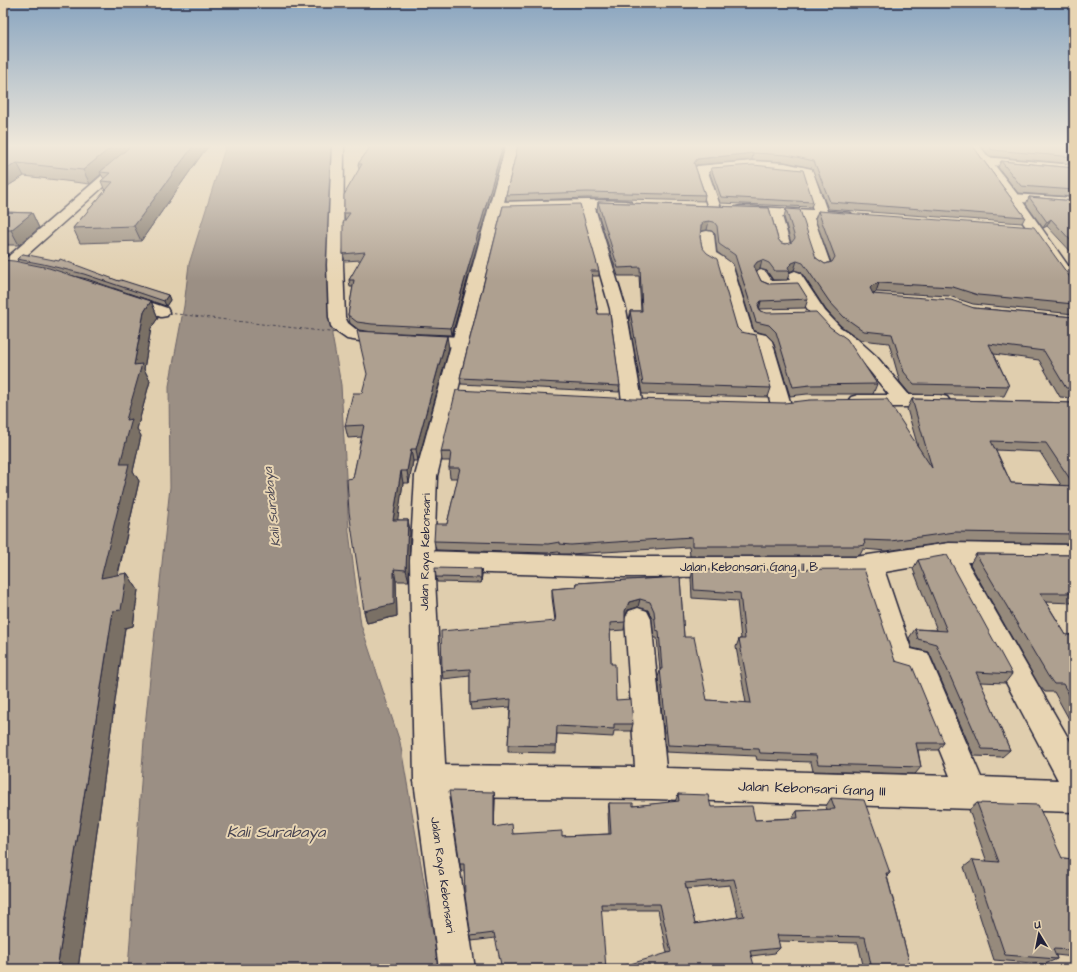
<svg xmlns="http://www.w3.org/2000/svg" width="1077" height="972" font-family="'Architects Daughter',sans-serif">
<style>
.water{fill:#9b8f84;stroke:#6b6367}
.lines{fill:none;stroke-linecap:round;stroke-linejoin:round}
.ferry{stroke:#464351;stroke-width:1;stroke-dasharray:3 2.5;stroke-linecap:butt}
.street-casing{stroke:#22223b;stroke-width:3}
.secondary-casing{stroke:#22223b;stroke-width:3}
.primary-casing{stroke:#22223b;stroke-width:3}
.street{fill:#e8d5b3;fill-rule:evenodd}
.secondary{fill:#e8d5b3;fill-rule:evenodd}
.primary{fill:#e8d5b3;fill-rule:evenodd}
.wall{fill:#968a7c;stroke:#22223b;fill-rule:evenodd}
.shaded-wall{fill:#7a7065;stroke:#22223b}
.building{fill:#aea090;stroke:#22223b;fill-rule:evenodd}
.labels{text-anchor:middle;stroke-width:4;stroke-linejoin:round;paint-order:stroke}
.street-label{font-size:12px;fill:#22223b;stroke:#e8d5b3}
.water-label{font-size:13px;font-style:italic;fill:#464351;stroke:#e8d5b3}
.near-street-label{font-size:14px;fill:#22223b;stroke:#e8d5b3}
.near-water-label{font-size:16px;font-style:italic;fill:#464351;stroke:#e8d5b3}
</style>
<rect width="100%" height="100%" fill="#e0ceae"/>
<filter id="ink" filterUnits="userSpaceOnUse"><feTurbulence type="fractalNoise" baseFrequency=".025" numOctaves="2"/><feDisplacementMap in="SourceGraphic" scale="8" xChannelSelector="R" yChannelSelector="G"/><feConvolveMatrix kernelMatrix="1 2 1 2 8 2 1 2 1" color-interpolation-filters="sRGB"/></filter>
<g filter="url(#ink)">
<path class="water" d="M226,145H335L330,179L334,264L332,335L341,385L349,532L361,625L400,742L439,969H128L145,726L170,487L169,386L184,306L189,264Z"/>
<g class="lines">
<path class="ferry" d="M168,313L338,333"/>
<g class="street-casing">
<path id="street" d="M332,145H344L343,265L345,317L348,323L358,331L373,333L462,337L468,338L471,342L468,346L462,347L373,343L353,340L347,339L334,330L331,326L329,317L327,265Z
M984,157L1074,165V173L980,164L978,161L980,158Z
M752,161L785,163L812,169L827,211L851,213L853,216L851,219L846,220L814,218L831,266L828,269L823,271L818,269L815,266L800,217L782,216L791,247L789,250L784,251L779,250L777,247L768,216L736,213L734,210L736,207L741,206L813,210L803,174C771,168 740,170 708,172L721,208L719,211H709L695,169L697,166Z
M1013,194L1074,198V206L1008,201L1006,198L1008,195Z
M587,200L626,201L631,202L633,205L631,208L626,209L595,208L626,309L642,401L639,405L632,407L625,405L622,401L610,309L581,208L496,210L491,209L489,206L491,203L496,202Z
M707,231L712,232L714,235L716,253L729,261L732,264L753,332L766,335L772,341L791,405L788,409L781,411L774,409L771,405L755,343L739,340L736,336L717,266C713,264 706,261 703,257C699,253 699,237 702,232Z
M761,270L766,272L772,281L790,280L787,276L790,273L795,271L800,273L825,311L840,327L856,338L876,356L909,395H940L947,397L950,401L947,405L940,407H858L851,405L848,401L851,397L858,395H889L864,364L844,346L828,335L813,318L795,289L766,291L760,289L753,275L756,272Z
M126,294L167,308L169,312L167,316L161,317L120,302L118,299L120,296Z
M949,543L1074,545V563L967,562L1074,748V812L652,799L430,797L419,792L414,781L419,770L430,765L635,767L625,619L629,611L638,608L647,611L651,619L666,768L950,776L908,672L891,668L887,659L861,576L624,577L422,571L413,568L410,561L413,554L422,551L624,557H855ZM942,562L1058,780L981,777L928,653L911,649L885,572Z"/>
</g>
<g class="secondary-casing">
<path id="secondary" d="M506,145H518L437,476L434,561L446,781L475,969H439L414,781L410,561L415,476Z
M967,145H979L1018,195L1074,274V290L1068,288L1008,201Z"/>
</g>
<g class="primary-casing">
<path id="primary" d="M137,145H150L8,272L3,274V261Z"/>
</g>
<use href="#street" class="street"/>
<use href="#secondary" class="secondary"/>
<use href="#primary" class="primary"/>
</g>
<path class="wall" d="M3,145L202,154L141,241L80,243L73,228L105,191L101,181L104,179L101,174L90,184L24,176L3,189Z
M372,145H505L452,335L373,332L359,330L350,323L348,315L353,287H350L349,280L361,260L345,261L343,254L346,220H345L344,213L359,169L358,164Z
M518,145H972L1025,217L1022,223L828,209L812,168L785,162L752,160L696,165L695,166L705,195L704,201L587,198L506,201V195Z
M980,145H1050L1074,147V164L989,156Z
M1001,161L1074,168V197L1018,193L998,167Z
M711,168L813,202L811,207L720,203L710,173Z
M1029,197L1074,201V255L1047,226L1043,228L1026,204Z
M598,202L769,208L778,239L781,243L786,244L791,243L784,217L786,209L816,258L825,264L831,262L815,219L818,211L1074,281V314L973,304L949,296L876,292L873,293V294L974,308L1074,317V398L1060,397L1039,360L994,354L1009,386L1004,396L910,394L900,382L889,343L861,340L841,326L826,310L801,272L794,270L790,272L787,280H773L767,271L760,269L756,271L761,281L808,299L805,308L759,309L760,311L877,384L873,394H807L790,396L773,341L766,334L754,331L733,264L717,252L715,234L712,231L707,230L702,231L700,233V237L702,247L737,328L771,388L768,397L642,394L629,320L630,311H641L639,276H618L597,210Z
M503,206L599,271V276H592L598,314L620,386L619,392L461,384L460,378Z
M3,212L32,213L39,228L19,245H8L4,248L8,255L3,260Z
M23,254L168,295L170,300L166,306L87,279L73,276L151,301L158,318L151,328L144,369L150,381L137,429L141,436L133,471L139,481L118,575L127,573L138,590L133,626L125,628L78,969H3L18,262L17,259Z
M449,348L418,461H413L409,483H403L397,520H408L410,532L409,581H396L397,616L367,623L364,611L353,478L362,437L348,438L345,426L362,393Z
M912,399L1074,403V544L949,542L886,551L863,549L860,555L855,556H690L689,547L570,554H560L559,552L548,553L436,550L434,541L447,524L458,478H450L449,468L450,461H442L441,452L918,447L907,409ZM996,450L1040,452L1061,485L1011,483Z
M976,554L1074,555V603L1046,602L1066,635H1074V728L1054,692H1045L1039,685L970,564Z
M918,560L1012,674L1005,683L980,682L1010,750L1002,757L974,756L929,652L912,648L909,638L915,629L937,630L913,569Z
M481,569L482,574L481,583L437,582L436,577Z
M693,570L895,661L944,743L938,750H918L921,767L915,774L813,771L811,762L757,760L756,756L666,752L658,677L660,671L657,638H654L652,619L648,610L638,607L628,610L625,616V622L624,630L610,631L611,664L616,700L633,724L631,731H614L613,737L557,734L556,753L508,752V745L510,707L471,710L470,703V676L443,679L442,671L555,621L552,597V589L575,587L576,583L680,577L684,637L707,700L746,703L736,647L739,639H741L737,601L692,598L691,578Z
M678,794L711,807L755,820L792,818L797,811L827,810L826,806L831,798L890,873L887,876L911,969H864L858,943L778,941L780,948L775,953L751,956L667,953L658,910H602L495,938L472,941L471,936L464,871H461L460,864L495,799L494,827L513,834L562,836L609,834L608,810L609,803L633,806L675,802ZM730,885L738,917L695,924L686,889Z
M977,803L1062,858L1074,859V957L1056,955L1057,959L1045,964L994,960L964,867L973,860L987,862L969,810Z"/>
<path class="shaded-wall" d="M114,145H135L100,172L101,174L90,184L83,170Z
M194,145H210L202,154L141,241L134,226Z
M503,145H505L452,335L451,328Z
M753,153L752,160L696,165L694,169V163L697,159Z
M17,163L24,176L3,189V171Z
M32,213L39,228L19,245L11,230Z
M1051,219L1047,226L1043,228L1047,222Z
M709,221L707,230L702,231L700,234L701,226L703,222Z
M3,236L8,245L4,248L8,255L3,260Z
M762,260L760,269L755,271L754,266L757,262Z
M797,261L794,270L789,272L788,267L792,263Z
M879,283L876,292L870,294V288L873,285Z
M168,295L170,300L166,306L164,301Z
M151,301L158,318L151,328L144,369L150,381L137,429L141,436L133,471L139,481L113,595L101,578L134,365L144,312Z
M761,301L759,310L758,305Z
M447,336L449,348L418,461L416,449Z
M411,449L413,461L409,483L407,471Z
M401,471L403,483L396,532L393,520Z
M408,520L410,532L409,581L406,570Z
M394,569L396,581L397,616L367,623L364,611Z
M481,569L482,574L481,583Z
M127,573L138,590L133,626L125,628L78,969H57L113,611Z
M640,599L638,607L628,610L624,619L625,611L629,602Z
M494,792L495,799L494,834Z"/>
<path class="building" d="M3,145H114L83,170L17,163L3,171Z
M132,145H194L134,226L73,228L113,182L101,181L110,173L100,172Z
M372,145H503L451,328L372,324L357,322L348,315L354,280H349L365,252L343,254V223L350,213H344V195L362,164H358Z
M518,145H972L1025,217L830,202L814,161L787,155L753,153L697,159L694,163L705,195L587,192L506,195Z
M988,145H1050L1074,147V157L992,150Z
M1001,161L1074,168V190L1021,186Z
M753,165L803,170L813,202L721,197L711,168Z
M1029,197L1074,201V244L1051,219L1047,222Z
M598,202L769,208L778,239L781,243L786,244L792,242L795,238L786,209L800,210L816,258L825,264L832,262L835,257L818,211L1034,227L1072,280L1074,281V304L978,295L953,287L879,283L873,285L870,288L873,294L951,300L974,308L1074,317V388H1066L1044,351L989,344L1009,386L914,384L904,372L892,334L864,331L844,317L829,301L803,263L797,261L792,263L788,267L790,271H775L769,263L762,260L757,262L754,266L761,281L768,284L798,283L808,299L761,301L758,305L760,311L767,313L816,312L830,327L847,339L877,384L810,385L793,387L776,332L769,325L756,322L735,255L719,244L717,226L714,222L709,221L703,222L701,226L700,237L702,247L707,253L717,259L737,328L741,332L756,335L771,388L643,384L630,311H642L640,267L618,268Z
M580,204L599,271H591L598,314H610L620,386L460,378L503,206Z
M3,212L32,213L11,230H3Z
M23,254L59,261L60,259L119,281L121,280L168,295L164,301L84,274L43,264L17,259Z
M3,260L14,261L49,268L151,301L144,312L134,365L142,364L126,420L132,419L120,464H129L101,578L127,573L121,610L113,611L57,969H3Z
M357,331L447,336L416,449H411L407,471H401L393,520H408L406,570L394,569V604L364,611L349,512L347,479L353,478L364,425L345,426L353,393H362L367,374Z
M456,390L633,399L784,403L810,400L887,399L932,468L912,399L1074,403V485L1046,443L991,441L1011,483L1074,486V534L955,532L891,541L864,540L865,545L860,546H692V537L571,545L560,544V542L548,544L434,541L435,524H447L460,468H449L451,452H441Z
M976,554L1074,555V593H1040L1066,635H1074V703L1063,684H1054L1048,676Z
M947,555L1012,674L976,672L1010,750L982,749L936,644L918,639L915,629L947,631L918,560Z
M435,568L481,569V578L436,577Z
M864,569L895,661L912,666L944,743H916L921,767L818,764L816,755L760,753L759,749L668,745L660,669H662L659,631L656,630L654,611L650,602L640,599L629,602L625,611V622L610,623L611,664H615L616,700L631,699L633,724H614V729L557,726L556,746L508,745L511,699L470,703V669L442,671L441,631L556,621L552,589L576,587V583L680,577L684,637H694L707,700L751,703L739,639H745L740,593L694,590L693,570Z
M449,791L494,792V827L512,824L513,834L562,831V836L611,834L609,803H633V806L679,801L678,794L708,795L711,807L752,806L755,820L798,818L797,811L835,809L831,798L864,800L890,873H886L911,969H872L865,937L777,935L780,948L750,951L755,969H613L671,952L660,904H601L606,969H502L494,933L471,936L465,896L464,864H460ZM734,879L744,916L695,924L685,883Z
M977,803L1038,805L1062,858L1074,859V950L1053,949L1057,959L1005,955L973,860L999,862Z"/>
</g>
<linearGradient id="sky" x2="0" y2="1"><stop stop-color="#89a5c0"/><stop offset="0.52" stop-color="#f1e9db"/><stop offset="1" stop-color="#f1e9db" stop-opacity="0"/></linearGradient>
<rect width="1077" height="281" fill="url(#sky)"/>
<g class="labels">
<g class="street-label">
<text transform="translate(425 552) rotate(-89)" y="4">Jalan Raya Kebonsari</text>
<text x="749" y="571">Jalan Kebonsari Gang II B</text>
<text transform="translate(443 875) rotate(82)" y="4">Jalan Raya Kebonsari</text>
</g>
<g class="water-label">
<text transform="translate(271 507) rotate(-96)" y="5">Kali Surabaya</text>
</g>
<g class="near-street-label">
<text transform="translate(812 788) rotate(2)" y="5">Jalan Kebonsari Gang III</text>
</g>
<g class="near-water-label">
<text x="276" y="837">Kali Surabaya</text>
</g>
</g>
<rect width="1077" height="972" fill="none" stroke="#e8d5b3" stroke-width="16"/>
<rect x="8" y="8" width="1061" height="956" fill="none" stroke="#22223b" stroke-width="1.5" filter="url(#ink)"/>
<g transform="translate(1039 934) rotate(350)" stroke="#e8d5b3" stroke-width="3" paint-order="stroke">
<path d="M0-3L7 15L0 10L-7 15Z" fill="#22223b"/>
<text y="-6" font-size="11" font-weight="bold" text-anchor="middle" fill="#22223b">U</text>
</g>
</svg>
